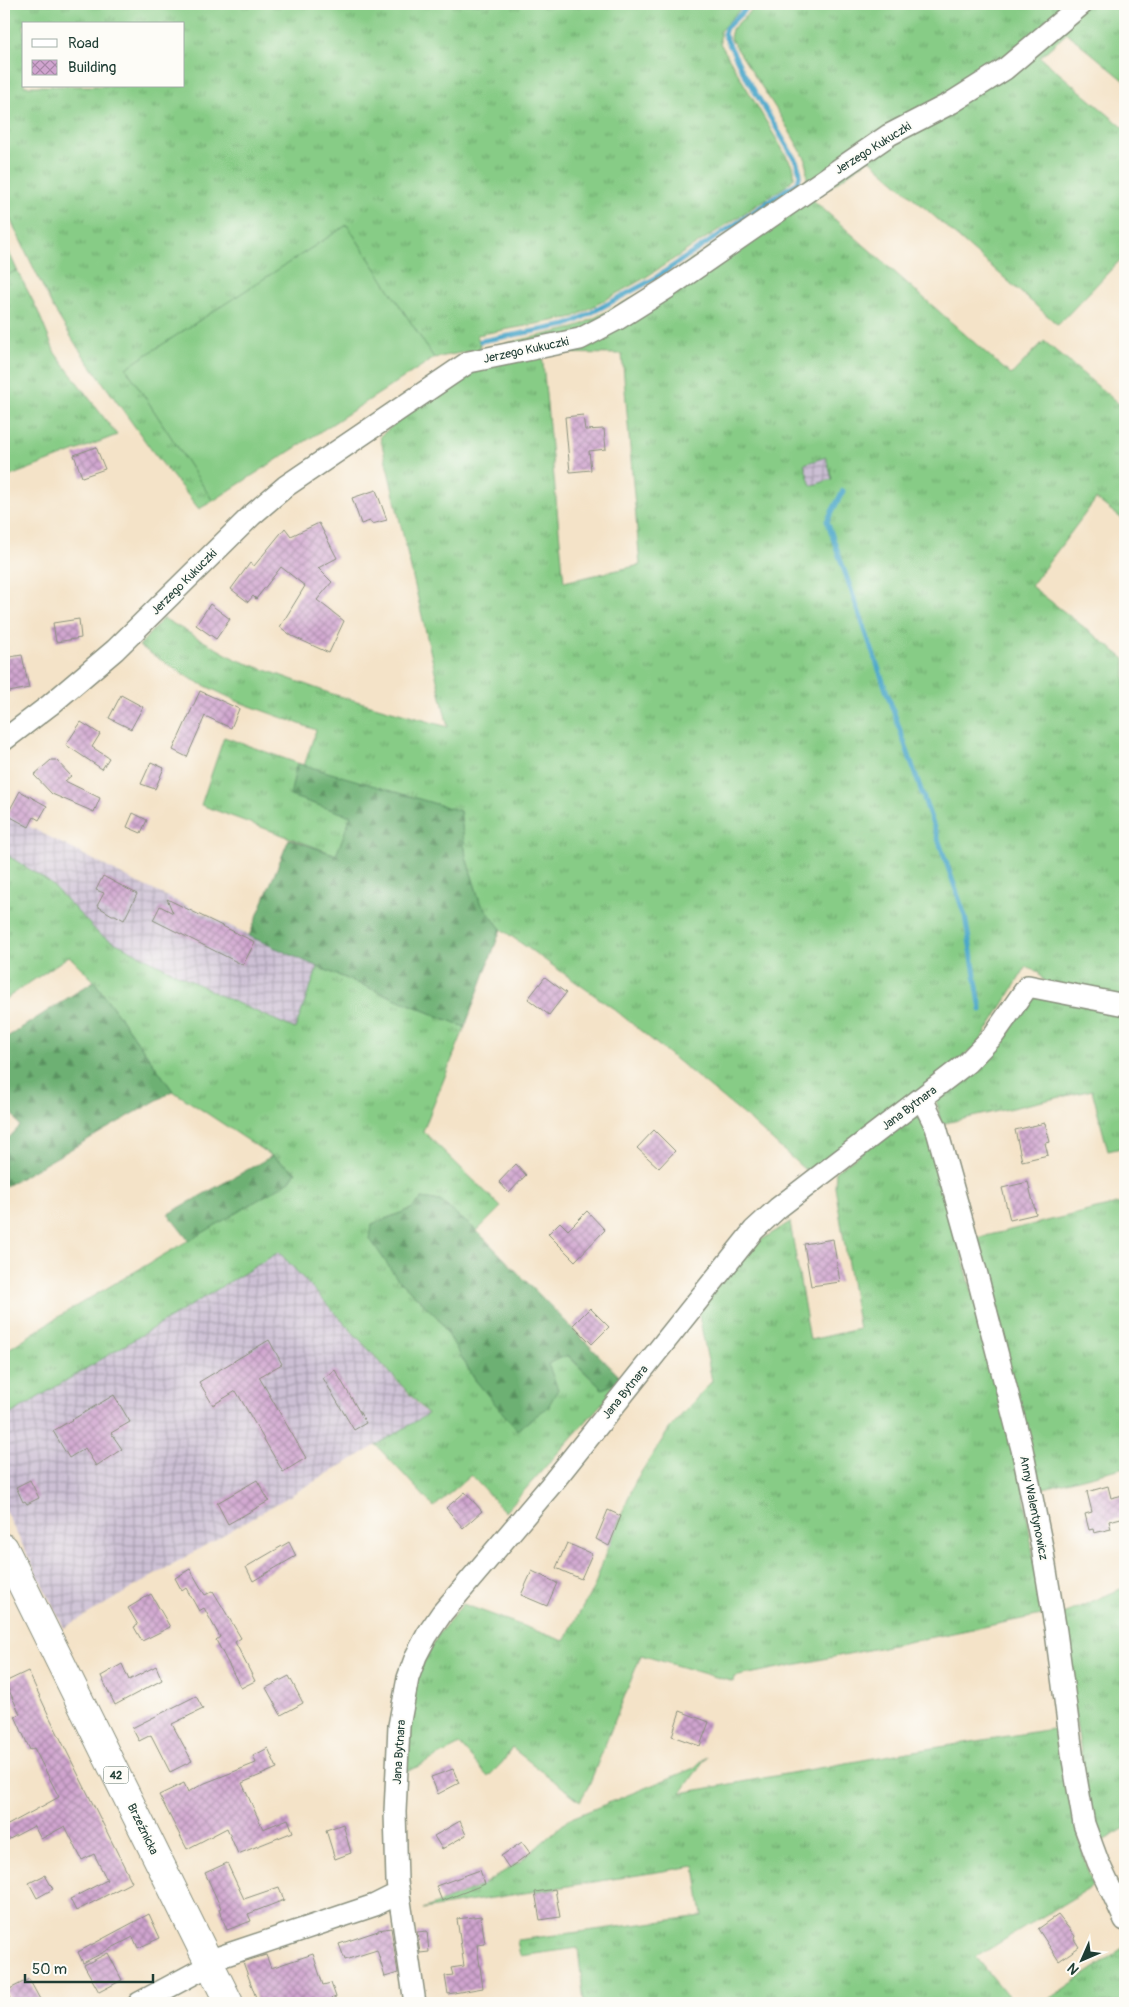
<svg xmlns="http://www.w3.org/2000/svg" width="1129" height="2007" font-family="Pangolin,sans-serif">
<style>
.industrial{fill:url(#industrial-grid)}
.grass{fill:url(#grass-tufts);stroke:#53845d;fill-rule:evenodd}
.forest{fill:url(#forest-firs);stroke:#467654}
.cemetery{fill:url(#cemetery-stones);stroke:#53845d}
.garden{fill:#87cc86;stroke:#53845d}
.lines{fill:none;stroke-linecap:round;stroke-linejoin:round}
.stream{stroke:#4ca7ca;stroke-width:5}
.building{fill:url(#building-cross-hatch)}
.minor-casing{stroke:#8a907e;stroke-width:24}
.major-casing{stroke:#8a907e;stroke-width:30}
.minor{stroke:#fff;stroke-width:21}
.major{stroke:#fff;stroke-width:28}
.labels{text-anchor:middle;stroke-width:4;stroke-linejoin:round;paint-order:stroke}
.shield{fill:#fdfcf7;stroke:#62766e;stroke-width:1}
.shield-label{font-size:11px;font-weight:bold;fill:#1f3d34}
.street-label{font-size:12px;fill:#1f3d34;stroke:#fdfcf7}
</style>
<defs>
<pattern id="industrial-grid" width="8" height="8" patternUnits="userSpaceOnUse" patternTransform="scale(1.25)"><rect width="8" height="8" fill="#ccbfd4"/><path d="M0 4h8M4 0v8" fill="none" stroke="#a59cad"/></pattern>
<pattern id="grass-tufts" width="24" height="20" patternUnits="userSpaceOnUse" patternTransform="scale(1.25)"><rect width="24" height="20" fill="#87cc86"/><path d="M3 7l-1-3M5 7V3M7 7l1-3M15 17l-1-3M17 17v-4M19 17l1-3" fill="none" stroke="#6ea76e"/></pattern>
<pattern id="forest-firs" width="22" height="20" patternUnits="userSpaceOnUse" patternTransform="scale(1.25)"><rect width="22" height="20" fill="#6db073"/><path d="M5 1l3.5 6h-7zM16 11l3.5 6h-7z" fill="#59905f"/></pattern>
<pattern id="cemetery-stones" width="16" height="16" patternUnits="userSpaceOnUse" patternTransform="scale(1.25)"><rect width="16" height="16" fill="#87cc86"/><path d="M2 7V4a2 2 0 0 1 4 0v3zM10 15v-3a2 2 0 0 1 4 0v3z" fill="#6ea76e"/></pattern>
<pattern id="building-cross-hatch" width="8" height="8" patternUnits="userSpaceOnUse" patternTransform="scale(1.25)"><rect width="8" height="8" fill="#d0a4cf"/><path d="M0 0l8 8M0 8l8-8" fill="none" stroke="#a887a9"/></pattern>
</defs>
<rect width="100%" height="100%" fill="#fdfcf7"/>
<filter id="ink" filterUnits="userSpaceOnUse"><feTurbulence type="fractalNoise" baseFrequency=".02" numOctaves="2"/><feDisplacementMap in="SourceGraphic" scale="10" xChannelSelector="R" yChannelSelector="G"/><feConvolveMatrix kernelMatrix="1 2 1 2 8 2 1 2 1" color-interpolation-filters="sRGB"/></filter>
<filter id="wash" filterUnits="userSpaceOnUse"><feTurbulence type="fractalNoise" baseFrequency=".0096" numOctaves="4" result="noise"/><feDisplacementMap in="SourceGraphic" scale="20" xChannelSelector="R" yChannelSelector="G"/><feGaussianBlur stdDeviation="1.12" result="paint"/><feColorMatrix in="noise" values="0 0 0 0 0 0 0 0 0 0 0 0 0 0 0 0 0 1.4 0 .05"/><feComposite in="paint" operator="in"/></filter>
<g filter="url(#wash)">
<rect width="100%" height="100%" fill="#f4e3c8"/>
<path class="industrial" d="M826,457L833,479L811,486L804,463Z
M5,814L136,882L318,967L296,1029L217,994L100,935L49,882L4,853Z
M279,1252L428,1415L64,1628L4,1508V1418Z"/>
<path class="grass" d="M4,4H745L720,31V43L794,169V178L786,186L643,279L574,317L477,335L481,349L574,328L598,316L653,287L807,179L806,160L780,115L730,38L732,29L758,4H1125V81L1067,33L1040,57L1125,129V255L1058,325L869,159L813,200L1011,375L1044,341L1125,409V521L1096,499L1031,586L1125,659V1000L1045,982L1040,976L1039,972L1026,967L978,1045L828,1162L805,1170L751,1121L614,1009L501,929L480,902L466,857L460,811L304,766L316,730L239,702L191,679L139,646L163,618L235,659L332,694L448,727L380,436L416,407L481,349L434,358L347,225L126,368L213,501L199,509L153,452L78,348L52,306L4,206ZM24,24H184V86H24ZM542,353L622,354L640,565L564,582ZM826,457L832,479L811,486L804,464Z
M17,270L37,309L55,353L117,435L5,478L4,474V277Z
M224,737L297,763L291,796L351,816L337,855L201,805Z
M4,853L49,882L100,935L217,994L295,1029L318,967L465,1027L423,1131L501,1207L477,1231L440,1201L422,1198L411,1209L372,1224L396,1277L439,1319L475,1380L558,1390L547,1364L567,1355L602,1389L623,1380L505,1512L471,1475L434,1507L376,1445L428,1414L279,1252L4,1418V1352L66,1312L290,1181L296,1172L173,1091L94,981L69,956L4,1000Z
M1030,996L1125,1009V1147L1108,1151L1092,1090L941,1124L936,1099Z
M912,1116L925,1119L1020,1467L1042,1615L734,1677L733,1682L641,1655L589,1785L580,1801L512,1748L502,1763L488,1777L460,1745L403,1774L416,1677L438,1635L463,1604L564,1641L595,1585L606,1552L636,1480L670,1428L712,1381L698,1311L747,1249L790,1222L810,1340L859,1329L835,1187L836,1171Z
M1125,1202V1467L1036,1490L973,1239Z
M1125,1587V1828L1096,1845L1059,1616Z
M1058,1728C1067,1781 1075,1834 1093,1886L976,1957L1014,2003H584L578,1948L520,1956L517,1940L702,1916L695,1866L423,1909L477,1888L521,1861L569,1819L694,1768L707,1756L681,1793L896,1754Z
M1124,1947L1125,2003H1043Z"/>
<path class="forest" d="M297,763L460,811L466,857L480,902L501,929L465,1027L318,967L249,936L289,839L336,855L351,816L290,796Z
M94,981L173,1091L6,1186L4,1182V1143L20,1126L4,1098V1039Z
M272,1156L296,1172L290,1181L189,1241L168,1214Z
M422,1198L440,1201L477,1231L623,1380L602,1389L568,1355L548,1364L558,1389L548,1407L517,1430L475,1380L439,1319L396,1277L370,1239L372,1224L411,1209Z"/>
<path class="cemetery" d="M4,241L17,270L4,277Z"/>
<path class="garden" d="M347,225L434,358L213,501L126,368Z"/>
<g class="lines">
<path class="stream" d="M481,341L567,325L576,321L652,280L798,182L800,173L797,163L742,70L724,34L726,28L751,4
M843,491L827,521L965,916L981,1010"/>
</g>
<g id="blocks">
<path class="building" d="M583,415L585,430L604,429L606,449L589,451L591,470L570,472L565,417Z
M96,447L105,469L82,477L74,455Z
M376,490L387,520L372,524L370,521L361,524L352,498Z
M319,523L337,558L318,568L332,582L317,600L344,621L329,653L292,636L280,627L305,586L281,567L256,599L253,596L248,602L231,589L250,563L254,566L285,528L291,536Z
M210,604L230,619L216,639L196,625Z
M79,619L81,638L56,642L53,623Z
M22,655L29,688L4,693V658Z
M200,691L239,709L231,728L205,716L187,757L173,750Z
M121,695L143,707L131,729L109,718Z
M81,722L100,734L92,747L109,758L102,769L66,745Z
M51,760H56L71,776L65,781L100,798L94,812L52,794L34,775Z
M151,762L164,768L155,789L141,784Z
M20,791L47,806L39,820L34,817L29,827L7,815Z
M133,813L147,820L141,833L127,827Z
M103,876L137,894L124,920L115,915H112L97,906L104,893L96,890Z
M167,899L255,942L243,965L153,920L160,906L173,913Z
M545,977L566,993L549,1015L528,999Z
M1045,1123L1050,1142L1045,1143L1048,1155L1022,1161L1015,1130Z
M654,1130L675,1151L659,1168L637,1148Z
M516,1164L526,1175L509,1193L499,1182Z
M1028,1182L1036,1214L1010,1220L1002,1188Z
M587,1211L605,1230L575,1261L548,1234L560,1222L568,1230Z
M833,1239L840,1282L811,1286L804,1244Z
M590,1308L609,1327L592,1344L573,1325Z
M269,1340L282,1364L259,1377L306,1458L283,1472L236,1391L213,1405L199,1382Z
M335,1370L366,1423L354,1430L323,1378Z
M114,1395L130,1422L111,1433L122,1449L96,1466L85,1448L69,1458L53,1431Z
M30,1480L39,1498L27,1504L25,1501L23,1502L16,1487Z
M257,1480L269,1501L228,1524L217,1503Z
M1108,1486L1111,1498L1123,1495L1125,1517L1109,1521L1111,1529L1094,1533L1093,1529L1089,1530L1085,1514L1092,1512L1087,1492Z
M465,1492L482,1511L463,1528L446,1508Z
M608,1510L621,1516L609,1546L596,1539Z
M289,1542L296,1556L253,1581L246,1567Z
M567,1543L592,1554L581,1579L556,1568Z
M190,1569L205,1595L213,1591L241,1638L235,1642L255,1681L241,1688L216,1640L220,1637L204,1608L199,1611L186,1588L182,1591L175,1578Z
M532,1571L557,1583L547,1606L521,1595Z
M151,1594L170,1627L142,1641L134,1627L138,1625L128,1608Z
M122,1664L129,1680L156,1666L162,1680L115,1705L101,1676Z
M28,1671L49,1716L132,1882L76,1911L70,1899L107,1880L94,1854L82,1860L65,1826L41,1839L34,1826L4,1842V1827L59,1797L34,1748L30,1750L15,1716L20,1714L5,1682Z
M289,1676L303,1703L281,1715L266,1688Z
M196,1696L203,1709L172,1724L192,1761L170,1772L151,1735L139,1741L132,1728Z
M680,1711L709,1722L700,1746L672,1736Z
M268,1748L277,1768L242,1783L263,1829L288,1819L293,1832L238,1854L227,1828L187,1849L159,1795L184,1783L188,1792L205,1783L256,1763L253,1756Z
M453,1769L459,1783L438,1794L431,1777Z
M460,1821L466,1835L442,1849L434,1836Z
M343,1824L351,1853L335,1859L326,1830Z
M522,1842L530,1853L509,1868L501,1856Z
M227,1863L244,1899L279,1887L284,1900L248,1914L251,1921L227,1930L219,1909L221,1908L205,1873Z
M480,1870L485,1884L442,1901L436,1886Z
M45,1875L53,1889L37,1898L29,1883Z
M555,1889L560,1917L540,1920L535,1892Z
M149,1914L160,1938L138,1948L133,1937L83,1963L78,1952Z
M1058,1915L1075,1936L1074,1939L1079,1947L1059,1961L1038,1929Z
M481,1916L485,1944L477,1945L483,1988L448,1994L445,1976L453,1975L451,1968L464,1966L457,1919Z
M391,1928L398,1973L385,1977L377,1950L345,1960L339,1944L378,1931V1930Z
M427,1931L429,1952L420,1953L417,1932Z
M108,1953L122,1980L99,1992L84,1965Z
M313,1954L323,1985L331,1983L336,1997L331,1999L333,2003H258L243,1962L266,1955L271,1968Z
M29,1979L42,2003H12L6,1991Z"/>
</g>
</g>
<g filter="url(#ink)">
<use href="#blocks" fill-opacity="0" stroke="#8a907e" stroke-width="1"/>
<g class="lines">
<g class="minor-casing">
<path id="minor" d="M4,740L50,705L115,650L252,515L286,486L469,362L580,339L616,320L667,288L889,135L951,103L1005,69L1082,4
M922,1099L936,1127L976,1271L1022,1449L1042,1547L1056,1632L1073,1760L1084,1824L1098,1862L1125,1920
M208,1961L375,1905L399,1893
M139,2003L210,1965
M415,2003L397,1881L395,1812L399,1726L408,1678L416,1656L427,1635L442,1613L550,1486L754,1230L778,1208L967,1063L993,1036L1028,986L1125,1005"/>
</g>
<g class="major-casing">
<path id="major" d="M4,1548L229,2003"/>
</g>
<use href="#minor" class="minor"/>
<use href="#major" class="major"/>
</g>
</g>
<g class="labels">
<rect class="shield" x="103.5" y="1766.5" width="25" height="17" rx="4"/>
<g class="shield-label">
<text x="116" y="1779">42</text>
</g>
<g class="street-label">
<text transform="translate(873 148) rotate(-32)" y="4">Jerzego Kukuczki</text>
<text transform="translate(526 350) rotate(-12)" y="4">Jerzego Kukuczki</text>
<text transform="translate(184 582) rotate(-45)" y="4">Jerzego Kukuczki</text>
<text transform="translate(909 1108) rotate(-37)" y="4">Jana Bytnara</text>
<text transform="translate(625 1392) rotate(-51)" y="4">Jana Bytnara</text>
<text transform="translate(1034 1508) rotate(79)" y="4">Anny Walentynowicz</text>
<text transform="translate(399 1752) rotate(-86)" y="4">Jana Bytnara</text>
<text transform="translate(143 1829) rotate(64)" y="4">Brzeźnicka</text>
</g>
</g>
<rect width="1129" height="2007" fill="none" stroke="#fdfcf7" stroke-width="20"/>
<rect x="22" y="22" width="162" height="65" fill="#fdfcf7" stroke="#a4b0a9"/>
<rect x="32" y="39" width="25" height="8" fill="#ffffff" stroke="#a4b0a9"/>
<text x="68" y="48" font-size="15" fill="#1f3d34">Road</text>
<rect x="32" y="60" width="25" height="15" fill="url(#building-cross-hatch)" stroke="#a4b0a9"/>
<text x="68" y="72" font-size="15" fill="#1f3d34">Building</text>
<g transform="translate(1082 1960) rotate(225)" stroke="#fdfcf7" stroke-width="4" paint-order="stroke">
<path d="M0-4L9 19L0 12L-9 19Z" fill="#1f3d34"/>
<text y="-8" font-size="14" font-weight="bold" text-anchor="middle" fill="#1f3d34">N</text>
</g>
<path d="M25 1974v8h128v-8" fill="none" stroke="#1f3d34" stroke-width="2.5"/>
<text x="32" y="1974" font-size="15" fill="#1f3d34" stroke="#fdfcf7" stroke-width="4" paint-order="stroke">50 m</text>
</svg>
